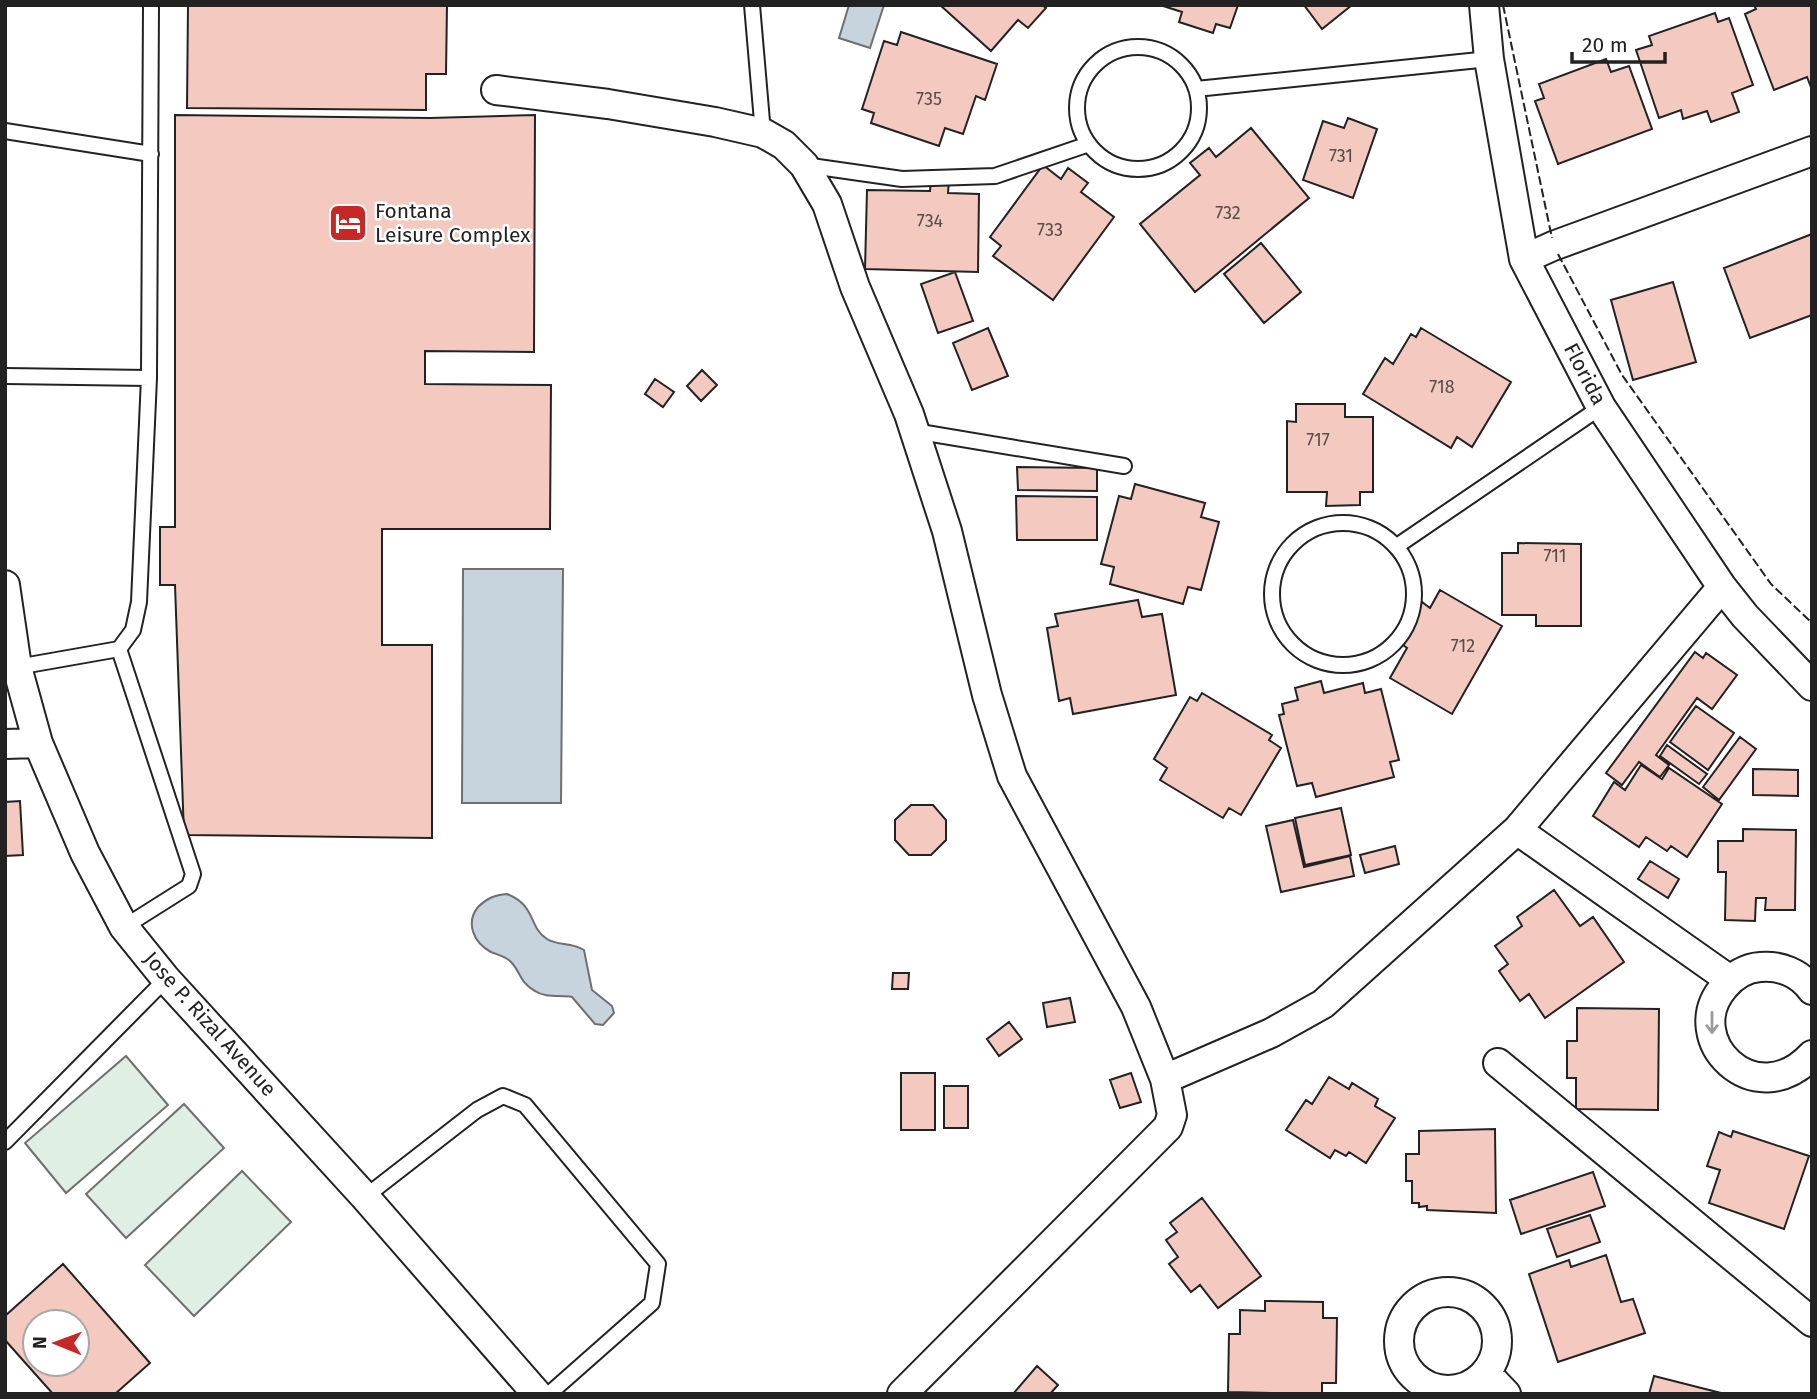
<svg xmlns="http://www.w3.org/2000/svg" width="1817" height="1399" font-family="'Fira Sans',sans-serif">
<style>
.green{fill:#e0efe3;stroke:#6f6f6f;stroke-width:2}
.water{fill:#c7d3dd;stroke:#6f6f6f;stroke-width:2}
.building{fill:#f3c9c0;stroke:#222;stroke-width:2;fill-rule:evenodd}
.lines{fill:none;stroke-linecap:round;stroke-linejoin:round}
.service-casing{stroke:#222;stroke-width:18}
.minor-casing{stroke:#222;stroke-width:32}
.service{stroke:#fff;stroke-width:14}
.minor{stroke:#fff;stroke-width:28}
.fence{stroke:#222;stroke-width:2;stroke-dasharray:9 3.5;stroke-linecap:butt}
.oneway{stroke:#9c9c9c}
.labels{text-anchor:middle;stroke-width:5;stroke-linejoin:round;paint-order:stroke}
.number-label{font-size:18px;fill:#564c4a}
.poi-label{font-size:21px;fill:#222;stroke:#fff;text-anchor:start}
.street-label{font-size:21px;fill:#222;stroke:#fff}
</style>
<rect width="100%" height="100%" fill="#fff"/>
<path class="green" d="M126,1056L168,1105L66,1193L25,1143Z
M184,1104L224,1148L126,1238L86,1194Z
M242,1171L291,1222L194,1316L145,1265Z"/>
<path class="water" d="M849,5H884L870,48L839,38Z
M463,569H563L561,803H462Z
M507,894C537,906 528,927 547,939C558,946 571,942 584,950L592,990L612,1006L614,1013L603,1025L595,1024L572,997C560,995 545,998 535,991C520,983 520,971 511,962C505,956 498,955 491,952C474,943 465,923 478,907C487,898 495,895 507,894Z"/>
<path class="building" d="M188,5H447L446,74H426V110L187,108Z
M940,5H1042L1046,8L1028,28L1018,20L991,51Z
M1160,5H1238L1230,28L1216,24L1213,33L1179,22L1182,12Z
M1304,5H1352L1322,29Z
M1754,5H1812V90L1807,77L1774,90L1745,14L1756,9Z
M1715,13L1718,22L1729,18L1753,85L1732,93L1739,112L1711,122L1707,111L1683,119L1681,110L1659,118L1636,50L1652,45L1649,36Z
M901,32L997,64L985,100L976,96L963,134L945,128L939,146L871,123L874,113L862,109L884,41L897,45Z
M1606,59L1611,72L1629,66L1652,129L1558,164L1535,101L1544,98L1539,84Z
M175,115L430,118L535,115L534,352L425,351V384L551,385L550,529H382V645H432V838L184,835L175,585H160V527H175Z
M1348,118L1377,129L1353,198L1303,180L1323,121L1344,128Z
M1251,128L1309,198L1195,292L1140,224L1200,175L1190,163L1209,148L1216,157Z
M1043,165L1061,179L1068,168L1088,183L1081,192L1114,217L1053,300L993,256L1001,246L990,237Z
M931,179L949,180L948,193L979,194L978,272L865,269L867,190L930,191Z
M1812,234V315L1750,338L1724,268Z
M1261,243L1301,292L1264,323L1224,274Z
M955,272L973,321L938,333L921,284Z
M1673,282L1696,362L1633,380L1611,300Z
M988,328L1008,376L972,390L953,343Z
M1421,328L1511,382L1472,447L1457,437L1451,448L1363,394L1385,358L1393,364L1411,334L1416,337Z
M702,370L717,385L701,401L687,386Z
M655,379L674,392L663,407L645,394Z
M1296,404H1345V417H1373V492H1360V505L1326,506L1327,492H1287V421L1296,422Z
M1017,467L1097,468V491L1018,490Z
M1135,484L1205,503L1201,517L1219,522L1201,590L1188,587L1183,604L1110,584L1114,567L1101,564L1119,496L1131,499Z
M1016,496L1097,497V540H1017Z
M1518,543L1581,544V626H1536V615H1502V553H1518Z
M1440,590L1502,626L1452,714L1390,678L1407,648L1399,642L1422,602L1430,608Z
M1138,600L1142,617L1162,614L1176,695L1073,714L1070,698L1059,701L1047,628L1058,626L1055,614Z
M1695,652L1703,658L1706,653L1737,675L1712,709L1697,698L1656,755L1669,765L1660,777L1639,762L1622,785L1606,773Z
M1321,681L1324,693L1363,683L1365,693L1381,689L1399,760L1390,762L1394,777L1316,797L1312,783L1297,786L1279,715L1284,714L1282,704L1298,700L1295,688Z
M1202,693L1272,735L1269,740L1281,748L1241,815L1229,808L1223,818L1160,780L1167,768L1154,759L1190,697L1197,701Z
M1696,706L1734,733L1708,770L1670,742Z
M1740,737L1756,749L1719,800L1703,787Z
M1667,745L1707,774L1699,784L1660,756Z
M1641,765L1662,779L1669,768L1722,804L1687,857L1671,846L1667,851L1646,837L1639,847L1593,816L1614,782L1625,790Z
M1753,769L1798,770V796L1753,795Z
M20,801L23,855L5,856V802Z
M911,805H933L946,820V840L931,855H909L895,840V820Z
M1341,808L1351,855L1305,865L1295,818Z
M1293,820L1304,867L1350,856L1354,876L1281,892L1266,826Z
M1743,829L1796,830L1795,910H1765L1766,898H1756L1755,921L1725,920L1726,872H1718V841H1743Z
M1395,846L1399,864L1365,873L1360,855Z
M1650,861L1679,879L1668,898L1638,879Z
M1554,890L1580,926L1593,917L1624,962L1545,1018L1529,994L1520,1001L1499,971L1508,964L1495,946L1522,926L1517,917Z
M893,973H909L908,989H892Z
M1070,998L1075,1022L1047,1027L1043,1003Z
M1577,1008L1659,1009L1658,1110L1576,1109V1078H1567V1041H1577Z
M1009,1022L1022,1039L999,1056L987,1039Z
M901,1073H935V1130H901Z
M1131,1073L1141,1102L1120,1108L1110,1080Z
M1329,1077L1349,1089L1352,1083L1378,1099L1375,1106L1395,1118L1366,1163L1349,1152L1346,1156L1335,1150L1330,1158L1286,1130L1306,1100L1312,1104Z
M944,1086H968V1128H944Z
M1495,1129L1496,1213L1427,1210V1206L1419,1207V1203H1412V1181H1406V1154H1419V1131Z
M1733,1131L1809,1156L1784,1229L1709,1203L1720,1170L1707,1166L1719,1132L1731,1137Z
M1593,1172L1605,1206L1521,1234L1510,1200Z
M1202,1198L1261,1276L1218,1308L1200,1285L1191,1292L1169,1264L1178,1257L1166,1240L1177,1232L1170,1223Z
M1590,1215L1600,1242L1557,1257L1547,1229Z
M1606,1255L1621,1302L1633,1299L1645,1333L1558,1362L1529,1274L1569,1260L1571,1267Z
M63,1264L150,1363L115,1394H53L5,1340V1316ZM35,1322H77V1364H35Z
M1265,1301L1323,1302V1318H1337L1336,1383H1322V1394L1228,1392L1229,1334H1240V1310L1265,1311Z
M1037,1366L1058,1385L1050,1394H1013Z
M1654,1376L1725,1394H1649Z"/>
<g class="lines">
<g class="service-casing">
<path id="service" d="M752,5L763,133
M1077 108a61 61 0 1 1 122 0a61 61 0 1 1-122 0Z
M1196,89L1489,59
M5,131L151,154
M804,165L902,179L995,176L1089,144
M5,376L149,378
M914,431L1124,466
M1272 594a71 71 0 1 1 142 0a71 71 0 1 1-142 0Z
M1397,546L1601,407
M119,649L193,874L189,886L124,927
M17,667L119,649L133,630L139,602L149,378L151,5
M5,1142L166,979
M365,1197L477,1110L503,1096L525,1105L658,1264L652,1303L549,1394"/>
</g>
<g class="minor-casing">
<path id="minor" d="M1484,5L1489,59L1524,259L1601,407L1722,587L1745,616L1812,686
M496,90L608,104L715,122L763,133L784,145L804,165L827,204L855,287L909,414L947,531L987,695L1012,776L1136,1007L1165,1079L1172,1115L1168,1127L902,1394
M1524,259L1553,246L1812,151
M5,585L17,667L38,743L85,853L124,927L166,979L365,1197L537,1394
M5,744L38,743
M1517,830L1730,980
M1812,990C1800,973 1780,965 1760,967C1746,968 1733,976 1724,987C1679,1039 1755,1116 1812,1055
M1498,1063L1812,1322
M1165,1079L1271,1033L1323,1004L1517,830L1722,587
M1399 1341a49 49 0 1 1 98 0a49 49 0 1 1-98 0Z
M1486,1373L1506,1394"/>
</g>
<use href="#service" class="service"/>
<use href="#minor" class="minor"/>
<path class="fence" d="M1503,5L1552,238
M1558,254L1622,375L1771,584L1812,623"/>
</g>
<defs><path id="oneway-shaft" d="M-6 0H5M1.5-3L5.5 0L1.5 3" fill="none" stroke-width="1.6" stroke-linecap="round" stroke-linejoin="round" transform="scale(1.75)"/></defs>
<use class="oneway" href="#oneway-shaft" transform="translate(1712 1023) rotate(90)"/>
<defs>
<g id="hotel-square" transform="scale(2.0125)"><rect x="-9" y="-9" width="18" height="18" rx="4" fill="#c62828" stroke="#fff"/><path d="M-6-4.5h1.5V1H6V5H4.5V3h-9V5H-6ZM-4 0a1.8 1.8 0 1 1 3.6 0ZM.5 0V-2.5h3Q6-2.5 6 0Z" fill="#fff"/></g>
</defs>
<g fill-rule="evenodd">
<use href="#hotel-square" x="348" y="223"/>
</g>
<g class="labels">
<g class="number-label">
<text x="929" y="105">735</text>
<text x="1341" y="162">731</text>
<text x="1228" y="219">732</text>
<text x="930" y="227">734</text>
<text x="1050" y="236">733</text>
<text x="1442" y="393">718</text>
<text x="1318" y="446">717</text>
<text x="1555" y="562">711</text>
<text x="1463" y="652">712</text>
</g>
<g class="poi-label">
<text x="375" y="218">Fontana<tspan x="375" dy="24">Leisure Complex</tspan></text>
</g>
<g class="street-label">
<text transform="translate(1585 374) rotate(62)" y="7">Florida</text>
<text transform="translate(210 1024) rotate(48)" y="7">Jose P. Rizal Avenue</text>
</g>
</g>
<rect width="1817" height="1399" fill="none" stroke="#222222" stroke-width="14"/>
<g transform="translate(56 1343) rotate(271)"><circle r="33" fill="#ffffff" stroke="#a7a7a7" stroke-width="2"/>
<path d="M0-5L12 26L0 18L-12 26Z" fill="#c62828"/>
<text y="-10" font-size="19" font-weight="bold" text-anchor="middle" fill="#222222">N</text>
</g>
<path d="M1572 52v10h93v-10" fill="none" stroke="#222222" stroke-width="3.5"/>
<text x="1582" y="52" font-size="21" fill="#222222" stroke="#ffffff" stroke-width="5" paint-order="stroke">20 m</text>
</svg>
